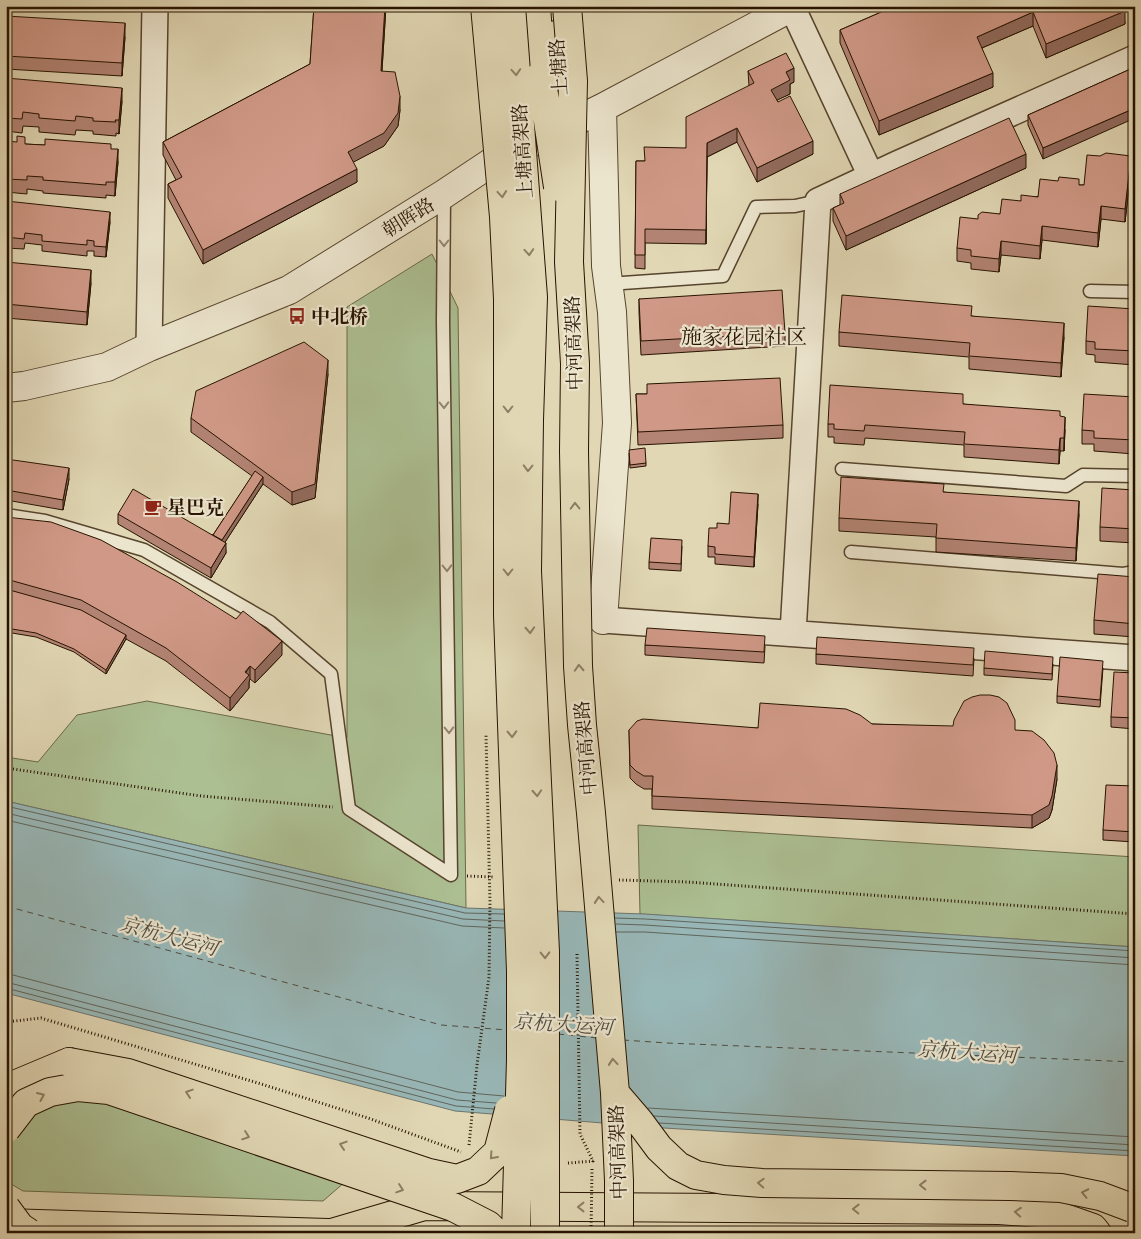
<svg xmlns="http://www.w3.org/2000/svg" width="1141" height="1239" font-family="'IM FELL DW Pica','Noto Serif SC',serif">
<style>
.green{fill:#acbf92;stroke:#6a6949}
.water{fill:#98b7b7;stroke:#6b756e}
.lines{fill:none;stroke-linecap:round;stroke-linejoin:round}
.shore{stroke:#60655c;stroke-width:1}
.ferry{stroke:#4f4c40;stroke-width:1;stroke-dasharray:6 5;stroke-linecap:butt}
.service-casing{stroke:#56442d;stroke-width:15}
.minor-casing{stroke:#56442d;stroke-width:28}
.tertiary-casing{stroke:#56442d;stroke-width:30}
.primary-casing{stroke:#271300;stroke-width:30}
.trunk-casing{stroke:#271300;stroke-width:30}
.path{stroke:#271300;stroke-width:3;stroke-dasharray:1 2.5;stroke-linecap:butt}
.service{stroke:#ece5ce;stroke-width:12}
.minor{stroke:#ece5ce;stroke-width:25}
.tertiary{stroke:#ece5ce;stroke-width:28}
.primary{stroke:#e1d7b4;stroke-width:28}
.trunk{stroke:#e1d7b4;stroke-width:28}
.trunk-bridge-casing{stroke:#271300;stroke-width:30;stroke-linecap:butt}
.path-bridge{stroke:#271300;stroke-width:3;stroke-dasharray:1 2.5;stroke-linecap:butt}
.trunk-bridge{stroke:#e1d7b4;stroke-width:28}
.wall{fill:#b38474;stroke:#271300}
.shaded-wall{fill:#926b5e;stroke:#271300}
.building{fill:#d09987;stroke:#271300}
.oneway{stroke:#8d7f63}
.oneway2{stroke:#938671}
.labels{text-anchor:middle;stroke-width:4.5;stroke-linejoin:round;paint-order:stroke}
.street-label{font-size:19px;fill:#271300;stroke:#ece5ce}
.poi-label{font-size:19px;font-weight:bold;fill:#271300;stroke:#ece5ce;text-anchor:start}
.water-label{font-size:20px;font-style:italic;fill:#4f4c40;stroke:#ece5ce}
.quarter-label{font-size:21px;fill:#271300;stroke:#ece5ce}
</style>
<rect width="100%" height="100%" fill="#e1d7b4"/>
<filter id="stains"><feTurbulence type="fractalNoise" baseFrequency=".004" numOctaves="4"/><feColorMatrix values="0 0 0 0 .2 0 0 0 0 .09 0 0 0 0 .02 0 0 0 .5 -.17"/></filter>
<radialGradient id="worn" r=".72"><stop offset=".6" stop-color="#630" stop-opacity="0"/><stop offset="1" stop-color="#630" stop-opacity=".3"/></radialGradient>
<path class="green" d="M432,254L458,308L466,908L6,801V757L38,762L77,715L147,701L347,738V307Z
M638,825L1135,857V947L640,914Z
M76,1097L130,1102L346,1181L323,1201L23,1191L6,1181V1117Z"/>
<path class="water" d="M6,801L466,908L645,914L1135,947V1156L664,1128L455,1111L6,993Z"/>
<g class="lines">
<path class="shore" d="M6,806L465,913L504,914
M6,813L463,919L504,921
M6,820L462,926L504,928
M615,918L645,919L1135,951
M616,924L645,925L1135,958
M616,932H645L1135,965
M6,975H13L458,1092L504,1096
M6,982L457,1100L496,1103
M6,988L456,1106L494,1109
M648,1108L1135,1137
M654,1116L1135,1145
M659,1123L1135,1151"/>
<path class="ferry" d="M6,906L441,1025L507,1030
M558,1034L597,1038
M623,1040L667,1043L1135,1062"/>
<g class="service-casing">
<path id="service" d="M608,284L723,276L756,207L795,206L818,201
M1090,291L1135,292
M842,469L1066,486L1083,475L1135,476
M6,515L45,521L144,550L270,622L331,674L349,809L451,875L443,321L444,194
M851,552L1123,574L1135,572"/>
</g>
<g class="minor-casing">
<path id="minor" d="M792,7L871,176
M149,347L155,6
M603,620L1135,658
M793,633L818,201L897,164L1135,58"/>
</g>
<g class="tertiary-casing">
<path id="tertiary" d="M602,108L606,266L612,312L617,423L603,620
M6,388L24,386L107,367L149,347L289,290L444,194L492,162L602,108L794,6"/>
</g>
<g class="primary-casing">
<path id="primary" d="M556,35L561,119
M6,1223L328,1233"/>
</g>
<g class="trunk-casing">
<path id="trunk" d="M536,6L541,75
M6,1092L19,1083L69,1062
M332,1233L424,1206L999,1210L1053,1214L1093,1228L1097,1233"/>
</g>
<path class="path" d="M6,768L201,796L333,807
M467,876L495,877
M619,880L688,882L1135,914
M6,1022L41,1018L258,1083L368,1118L461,1152
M568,1163L594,1161"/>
<use href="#service" class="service"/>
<use href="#minor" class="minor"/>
<use href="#tertiary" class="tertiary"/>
<use href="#primary" class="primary"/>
<use href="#trunk" class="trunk"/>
<g class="trunk-bridge-casing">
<path id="trunk-bridge" d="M485,6L504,217L508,299V615L521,971V1060L516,1233
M511,6L533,297L529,420L527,571L545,952V1233
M567,6L573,81L569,262L575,364L574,451L578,666L582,725L591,813L615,1093L619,1181V1233
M541,75L558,187
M69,1062L128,1073L429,1173L457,1179L478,1171L498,1152L509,1110
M615,1093L639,1121L659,1148L678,1166L696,1175L724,1180L762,1183L1010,1186L1061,1188L1100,1196L1132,1208
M6,1129L26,1103L50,1092L78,1087L109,1090L453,1207L488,1225L496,1233
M6,1208L20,1227L29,1233"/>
</g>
<path class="path-bridge" d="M577,954L580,1134L593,1161V1163
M469,1145L477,1065L489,977L490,902L486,735
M591,1233L592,1169"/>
<use href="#trunk-bridge" class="trunk-bridge"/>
</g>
<path class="wall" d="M314,6H386L382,71L400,110L398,126L384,146L353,162L357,182L203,264L168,198V184L176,180L163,155V142L310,64Z
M895,6H1123L1125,24L1046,58L1033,26L982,48L993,87L879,135L840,43V30Z
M6,16L125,37L122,76L6,69Z
M1135,67L1043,159L1028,125V115Z
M748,71L794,82L790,84V94L777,100L813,154L757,182L737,142L707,157L706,244L645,243V269L635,268L636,161H644L686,148L749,86Z
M6,78L122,101L119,134L116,133V136L93,134V131L76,130L75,135L39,132V127L23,126L22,133L6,131Z
M6,141L25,144L111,149L118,162L115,196L106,195V198L43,193V191L27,189V194L6,192Z
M1026,168L846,250L833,221V208L840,205V194Z
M1131,170L1125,222L1101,219L1098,247L1042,240L1040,259L1001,255L999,272L971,269V263L957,261V248L978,219L1000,214L1021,201L1079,185H1084Z
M6,201L110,222L106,257L94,256V251H87V256L42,251V245L25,243L24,249L6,248Z
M6,262L91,283L87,325L6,318Z
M639,299L785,333V346L641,355L639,312Z
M1135,309V365L1095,362V355L1086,354V341Z
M972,316L1064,337L1061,377L969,369V357L839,346V332Z
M328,374L315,498L292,505L263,484L225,542L226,553L211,578L118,524V514L213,535L252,476L191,432V418Z
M636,394H647L783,425V438L638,445Z
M1135,397V454L1094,451V444H1082V430Z
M963,404L1060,416L1065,430L1064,451H1060L1059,464L964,457V445L865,438L864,445L834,443V437H828V424Z
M629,453L646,463V466L630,468Z
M6,459L69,479L63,510L6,500Z
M1135,490V543L1100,541V527Z
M944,492L1079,514L1076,561L936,552V537L839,531V518Z
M758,504L754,567L715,564V557H708V546L717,528L729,524Z
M6,517L282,655L255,683L250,679L249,682V688L230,711L166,661L126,639L106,674L74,652L36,637L6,632Z
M682,546L681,571L649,569V562Z
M1135,577V637L1094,634V620Z
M645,645L765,646L764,663L645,655Z
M816,654L974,658L973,676L816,664Z
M1053,664L1052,680L984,675V668Z
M1103,668L1100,707L1057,703V696Z
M1135,673V729L1111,727V717Z
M872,724L1015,730L1057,779L1052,810L1049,818L1032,828L652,809V789H644L636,784L630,778L629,730L758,728Z
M1135,786V842L1103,840V830Z"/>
<path class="shaded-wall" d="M385,6H386L381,85V71Z
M1125,11V24L1046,58V44Z
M1033,12V26L977,50V37Z
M125,23V37L122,76V63Z
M794,68V82L790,84V94L771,103V90L786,72Z
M993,73V87L879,135V121Z
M122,88V101L119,134V120Z
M400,96V110L398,126L384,146L348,165V152Z
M1135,108V118L1043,159V148Z
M737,128V142L707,157L706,244L707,143Z
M813,141V154L757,182V168Z
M118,149V162L115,196V182Z
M1026,154V168L846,250V236Z
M1131,156V170L1125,222V209Z
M357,169V182L203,264V250Z
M1101,206V219L1098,247V233Z
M110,212V222L106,257V247Z
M1042,226V240L1040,259V246Z
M1001,241V255L999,272V259Z
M91,270V283L87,325V312Z
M1064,323V337L1061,377V363Z
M328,360V374L315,498L292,505V492Z
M1065,417V430L1064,451V438Z
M1060,438V451L1059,464V450Z
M69,468V479L63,510V500Z
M263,477V484L220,550V543Z
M758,494V504L754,567V557Z
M1079,501V514L1076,561V548Z
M226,543V553L211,578V568Z
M126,635V639L106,674V670Z
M282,641V655L255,683V670Z
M250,666V679L249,682V688L230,711V698Z
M1057,765V779L1052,810L1049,818L1032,828V815Z"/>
<path class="building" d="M314,6H385L381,71L395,72L400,96L398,113L384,133L348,152L357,169L203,250L168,184L182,177L163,142L310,64Z
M895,6H1123L1125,11L1046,44L1033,12L977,37L993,73L879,121L840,30Z
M6,16L125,23L122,63L6,56Z
M786,53L794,68L786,72L790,80L771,90L778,102L790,96L813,141L757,168L737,128L707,143L706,230L645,229V255H635L636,161H645L644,147L686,148V117L754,83L748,71Z
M1135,67V108L1043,148L1028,115Z
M6,78L122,88L119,120H115L116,122L93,121V118L76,116L75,121L39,118V114L23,112L22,119L6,118Z
M1009,118L1026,154L846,236L833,208L844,203L840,194Z
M17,136L25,137V144L45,145V139L111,144V149H118L115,182H106V185L43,180V177L27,176V180L6,179V141L17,142Z
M1106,153L1131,156L1125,209L1101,206L1098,233L1042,226L1040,246L1001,241L999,259L971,256V250L957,248L960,217L978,219V215L982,212L1000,214L1002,199L1021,201V195L1038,197L1040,179L1058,181L1059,177L1079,179V185H1084L1087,155L1100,156Z
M6,201L110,212L106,247L94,246V241L87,240V245L42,241V235L25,233L24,239L6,237Z
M6,262L91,270L87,312L6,304Z
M782,290L785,333L641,341L639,299Z
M842,295L972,306L971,316L1064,323L1061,363L969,356L970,343L839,332Z
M1088,306L1135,309V351L1095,349V342L1086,341Z
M304,342L328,360L315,484L292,492L191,418L196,391Z
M780,378L783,425L638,432L636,394H647V384Z
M830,385L963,394V404L1060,411V416L1065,417L1064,438H1060L1059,450L964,444L965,432L865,425L864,431L834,429V424H828Z
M1084,394L1135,397V440L1094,438V431L1082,430Z
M645,448L646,463L630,465L629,450Z
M6,459L69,468L63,500L6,490Z
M255,471L263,477L222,540L213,535Z
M841,477L944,484L943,492L1079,501L1076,548L936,538L937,524L839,518Z
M1102,488L1135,490V529L1100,527Z
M133,489L226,543L211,568L118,514Z
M731,492L758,494L754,557L715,554V547L708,546L709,528H717V523L729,524Z
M6,517L51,522L101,540L177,582L236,619L243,611L282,641L255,670L250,666L245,672L249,675L230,698L166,648L81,600L6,579Z
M651,538L682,540L681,564L649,562Z
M1098,574L1135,577V624L1094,620Z
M6,589L81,610L126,635L106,670L74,649L36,633L6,628Z
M647,628L765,636L764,652L645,645Z
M817,637L974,648L973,665L816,654Z
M985,651L1053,657L1052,674L984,668Z
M1060,657L1103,661L1100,700L1057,696Z
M1114,672L1135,673V718L1111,717Z
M980,695H990L999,697L1007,703L1015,720V730L1032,731L1044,740L1054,753L1057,765L1052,796L1049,805L1032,815L652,796L653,776H644L636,771L630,765L629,730L637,721L643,719L758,728L760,703L846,709L860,715L872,724L953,726L954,720L964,701L972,697Z
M1106,785L1135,786V832L1103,830Z"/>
<defs><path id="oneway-chevron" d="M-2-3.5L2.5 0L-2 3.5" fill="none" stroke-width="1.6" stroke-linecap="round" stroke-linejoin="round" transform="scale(1.25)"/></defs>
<g class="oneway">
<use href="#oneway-chevron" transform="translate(516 72) rotate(86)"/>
<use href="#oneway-chevron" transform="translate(502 194) rotate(85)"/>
<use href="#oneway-chevron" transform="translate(529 252) rotate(86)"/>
<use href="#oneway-chevron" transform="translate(508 409) rotate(90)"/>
<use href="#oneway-chevron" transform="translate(528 468) rotate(91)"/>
<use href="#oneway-chevron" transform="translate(575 506) rotate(-91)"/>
<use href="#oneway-chevron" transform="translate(508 572) rotate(90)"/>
<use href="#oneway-chevron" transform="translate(530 630) rotate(87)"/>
<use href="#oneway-chevron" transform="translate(579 668) rotate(-93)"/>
<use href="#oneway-chevron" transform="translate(512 734) rotate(88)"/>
<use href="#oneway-chevron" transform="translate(537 793) rotate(87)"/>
<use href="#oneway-chevron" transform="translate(599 900) rotate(-95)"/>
<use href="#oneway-chevron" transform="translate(545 955) rotate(89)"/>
<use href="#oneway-chevron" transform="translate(613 1062) rotate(-95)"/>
<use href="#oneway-chevron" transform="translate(189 1093) rotate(-162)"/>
<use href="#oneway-chevron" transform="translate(41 1096) rotate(-23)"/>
<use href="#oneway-chevron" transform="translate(246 1136) rotate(19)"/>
<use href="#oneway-chevron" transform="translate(343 1145) rotate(-162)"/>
<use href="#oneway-chevron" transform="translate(493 1156) rotate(132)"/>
<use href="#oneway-chevron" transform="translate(761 1183) rotate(-177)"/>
<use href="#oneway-chevron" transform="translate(923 1185) rotate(-179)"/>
<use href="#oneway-chevron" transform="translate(400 1189) rotate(19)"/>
<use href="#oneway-chevron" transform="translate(1085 1193) rotate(-168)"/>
<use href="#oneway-chevron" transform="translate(581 1207) rotate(-180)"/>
<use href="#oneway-chevron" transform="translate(856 1209) rotate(-179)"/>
<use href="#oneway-chevron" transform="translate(1018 1212) rotate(-176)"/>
</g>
<g class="oneway2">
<use href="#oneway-chevron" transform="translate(444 243) rotate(90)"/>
<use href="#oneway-chevron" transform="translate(444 405) rotate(89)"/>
<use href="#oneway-chevron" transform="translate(447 568) rotate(89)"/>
<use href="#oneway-chevron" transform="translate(449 730) rotate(89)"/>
</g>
<defs>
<g id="bus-bare" transform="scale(1.35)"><path d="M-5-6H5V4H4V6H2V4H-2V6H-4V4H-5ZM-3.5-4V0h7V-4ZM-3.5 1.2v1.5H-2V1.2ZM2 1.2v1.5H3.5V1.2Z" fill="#8f2418" stroke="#ece5ce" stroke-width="2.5" paint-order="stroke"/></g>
<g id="cafe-bare" transform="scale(1.35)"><path d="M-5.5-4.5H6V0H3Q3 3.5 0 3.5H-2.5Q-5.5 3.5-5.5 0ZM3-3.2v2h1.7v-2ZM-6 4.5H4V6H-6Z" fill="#8f2418" stroke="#ece5ce" stroke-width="2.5" paint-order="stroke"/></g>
</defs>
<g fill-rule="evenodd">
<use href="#bus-bare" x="297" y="316"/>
<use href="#cafe-bare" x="153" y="507"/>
</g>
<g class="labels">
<g class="street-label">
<text transform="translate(558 67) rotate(-94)" y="7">上塘路</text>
<text transform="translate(522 151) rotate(-94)" y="7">上塘高架路</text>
<text transform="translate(408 217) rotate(-32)" y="7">朝晖路</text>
<text transform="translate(573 343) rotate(-92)" y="7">中河高架路</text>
<text transform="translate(585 748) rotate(-95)" y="7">中河高架路</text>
<text transform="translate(617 1152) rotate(-92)" y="7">中河高架路</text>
</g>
<g class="poi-label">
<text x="311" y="323">中北桥</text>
<text x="167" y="514">星巴克</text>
</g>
<g class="water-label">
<text transform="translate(169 936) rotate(15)" y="7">京杭大运河</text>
<text transform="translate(563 1024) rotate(4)" y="7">京杭大运河</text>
<text transform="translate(967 1052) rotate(4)" y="7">京杭大运河</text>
</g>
<g class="quarter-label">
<text x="744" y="344">施家花园社区</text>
</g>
</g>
<rect width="1141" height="1239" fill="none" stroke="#e1d7b4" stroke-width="25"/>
<rect x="8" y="8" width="1126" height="1224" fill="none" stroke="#271300" stroke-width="2.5"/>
<rect x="12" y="12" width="1116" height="1214" fill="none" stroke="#271300"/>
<rect width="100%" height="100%" filter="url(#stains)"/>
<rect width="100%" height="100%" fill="url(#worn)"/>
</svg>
